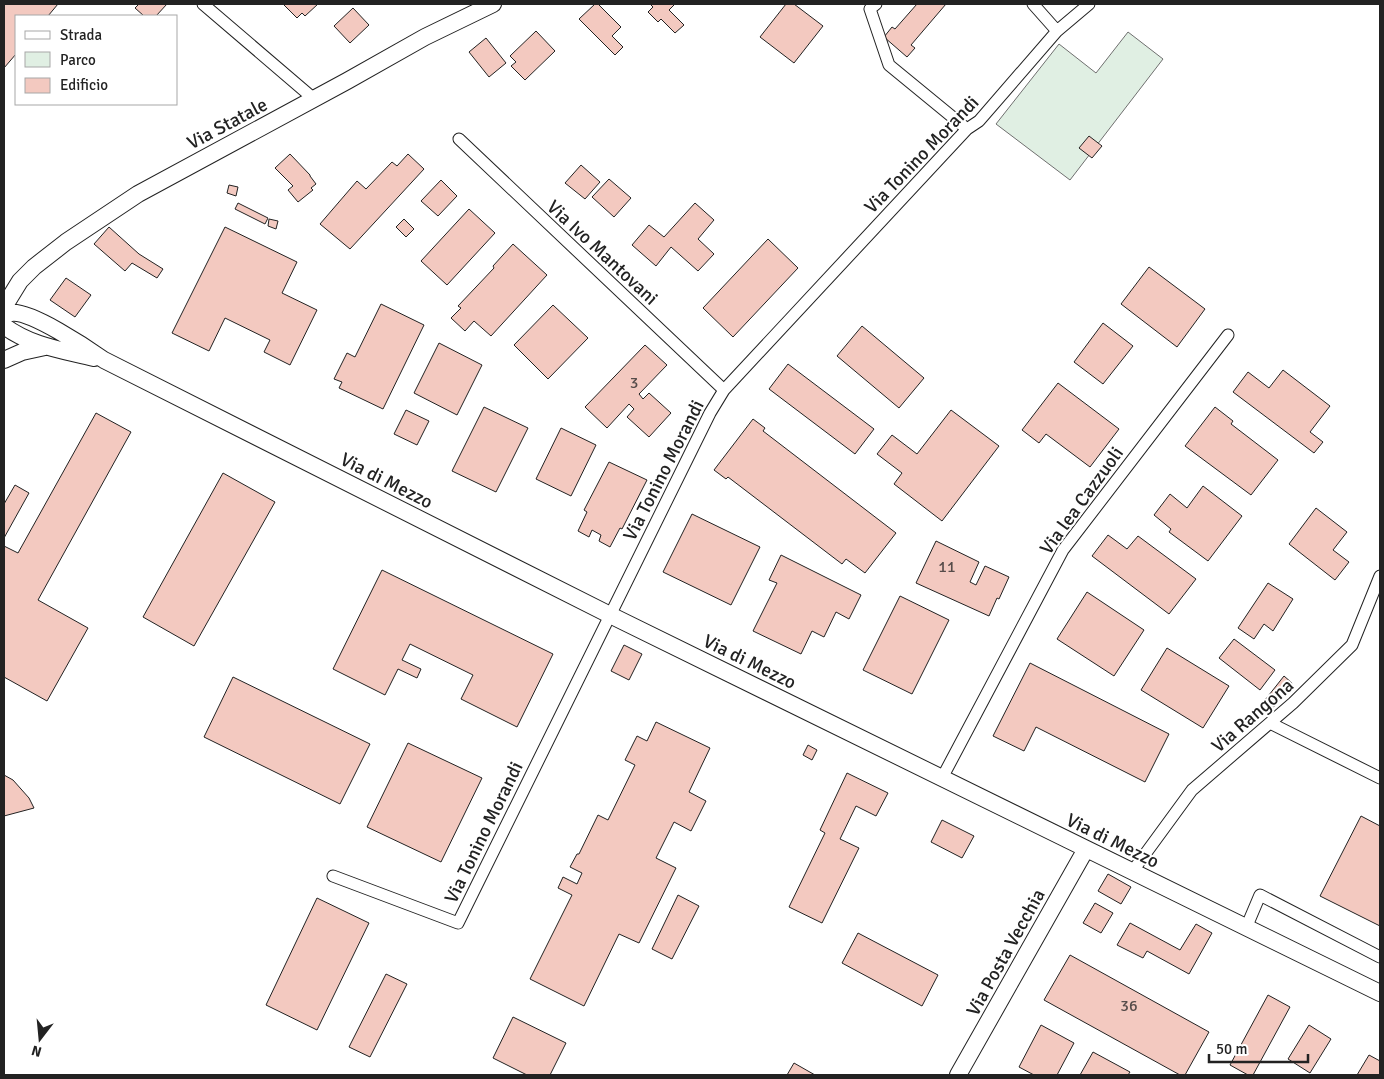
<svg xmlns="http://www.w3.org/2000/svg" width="1384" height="1079" font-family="Signika,sans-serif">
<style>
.green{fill:#e0efe3;stroke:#6f6f6f}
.building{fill:#f3c9c0;stroke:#222}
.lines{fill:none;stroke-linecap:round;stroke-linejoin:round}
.street-casing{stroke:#222;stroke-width:13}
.secondary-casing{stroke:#222;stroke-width:18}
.street{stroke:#fff;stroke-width:11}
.secondary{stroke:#fff;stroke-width:16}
.labels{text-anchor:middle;stroke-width:4;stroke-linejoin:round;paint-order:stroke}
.number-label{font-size:16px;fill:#564c4a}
.street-label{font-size:19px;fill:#222;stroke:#fff}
</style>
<rect width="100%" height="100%" fill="#fff"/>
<path class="green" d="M1128,32L1163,59L1070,180L996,124L1059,44L1096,73Z"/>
<path class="building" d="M4,4H58L48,16H16V54L4,68Z
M139,4H167L156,16H144L135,8Z
M283,4H318L305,16L302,13L297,18Z
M595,4H598L621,27L612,36L623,47L615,55L579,19Z
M650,4H675L669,10L684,25L675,33L661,19L658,22L648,12L653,7Z
M786,4H794L823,26L794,63L760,37Z
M917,4H946L911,45L915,48L907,57L884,37L892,27L895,29Z
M353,8L369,25L350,43L334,26Z
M536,31L555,51L525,80L511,66L516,62L510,56Z
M486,38L506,63L489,77L469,52Z
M1089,136L1102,146L1092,158L1079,148Z
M290,154L310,175V176L316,184L311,188L313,190L298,202L288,190L293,186L275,168Z
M408,154L424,169L350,249L320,224L357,181L366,189L392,162L397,166Z
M581,165L600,182L585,199L565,183Z
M609,179L631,198L614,217L592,197Z
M441,180L457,196L438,216L421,201Z
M229,185L238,187L236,196L227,193Z
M238,203L268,218L265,224L235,209Z
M695,203L714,220L698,239L714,254L698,271L671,247L656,266L632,245L649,225L664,237Z
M469,209L495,233L447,285L421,261Z
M269,219L278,221L276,229L268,226Z
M404,219L414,229L406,237L396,227Z
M109,227L139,254L163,269L157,278L132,263L125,271L94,244Z
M225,227L297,262L282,293L317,310L290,365L264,352L270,340L225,318L209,351L172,333Z
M768,239L798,268L733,337L703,308Z
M513,244L547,275L491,336L474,321L465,331L451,318L461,308L458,306L494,268L493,266Z
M1149,267L1205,309L1177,347L1121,304Z
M66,278L91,295L75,317L50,300Z
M381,304L424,325L383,409L339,388L342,382L334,379L347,353L355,357Z
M553,305L588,338L548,379L514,345Z
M1103,323L1133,346L1103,384L1074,362Z
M862,326L924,378L899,408L837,356Z
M439,343L482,365L457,415L414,393Z
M645,345L667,365L639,394L643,399L649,393L671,413L649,437L627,417L634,409L629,404L607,428L585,407Z
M788,364L874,429L855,454L769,389Z
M1283,370L1330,406L1310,432L1323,442L1314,453L1233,392L1248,372L1269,388Z
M1058,383L1119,429L1090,467L1046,434L1039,443L1022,430Z
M484,407L528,428L496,492L452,471Z
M1215,407L1233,421L1231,424L1278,460L1251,495L1185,446Z
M406,410L429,421L417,445L394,434Z
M951,410L999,446L942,521L894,484L902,473L877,454L892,435L917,454Z
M96,413L131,432L38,600L88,628L47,701L4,677V546L18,553Z
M753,419L765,428L763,431L896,533L865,573L846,559L842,564L728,477L726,479L714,470Z
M561,428L596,445L571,496L536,479Z
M609,462L647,480L622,529L620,528L610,547L599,541L601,535L592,530L589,537L578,531L587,512L584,510Z
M223,473L275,502L194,646L143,617Z
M15,485L29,493L4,538V504Z
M1203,486L1242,516L1208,561L1169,532L1171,529L1154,515L1170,494L1187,508Z
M1316,508L1347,532L1333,550L1349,562L1335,580L1289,544Z
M692,514L760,547L731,605L663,572Z
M1108,535L1127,549L1138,536L1196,579L1169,614L1092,556Z
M936,541L979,562L970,582L976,585L985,566L1009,577L999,599L997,598L989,616L916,583Z
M781,555L861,595L849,619L836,612L824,637L812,631L801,654L753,631L777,583L769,580Z
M382,570L553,654L517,727L461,699L473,675L410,644L402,660L421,669L417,678L398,669L385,695L333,669Z
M1268,583L1293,599L1273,631L1264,624L1254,639L1238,628Z
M1087,592L1144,630L1114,676L1057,639Z
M900,596L949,620L912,694L863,670Z
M1234,639L1275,670L1260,690L1219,658Z
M624,645L642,654L629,680L611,671Z
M1167,648L1229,686L1203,728L1141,690Z
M1030,663L1169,734L1145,782L1036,727L1024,751L993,736Z
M1284,676L1292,683L1274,707L1265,700Z
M233,677L370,744L340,804L204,737Z
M656,722L710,748L689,792L706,801L691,831L674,822L656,858L676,868L639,943L619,934L584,1006L530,979L572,895L558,888L563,877L577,884L582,873L570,867L577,854H579L598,815L608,820L635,765L625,760L637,736L647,741Z
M408,743L482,778L441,862L367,827Z
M808,745L817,750L812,760L803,755Z
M847,773L888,793L876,816L856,806L840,839L859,848L822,923L789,907L825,833L820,830Z
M4,775L13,780L29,798L34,808L4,816Z
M1361,816L1380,826V926L1320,896Z
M942,820L974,836L962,858L931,842Z
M1108,874L1131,887L1121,904L1098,891Z
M678,895L699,906L672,959L652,949Z
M317,898L369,923L317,1030L266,1005Z
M1095,903L1113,913L1101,933L1083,923Z
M1130,923L1180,950L1196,924L1212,933L1189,974L1147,951L1143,958L1117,945Z
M858,933L938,975L922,1006L842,963Z
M1070,955L1209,1032L1185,1075H1180L1044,1000Z
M386,974L407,984L370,1057L349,1047Z
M1268,995L1290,1007L1253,1075H1248L1230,1065Z
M513,1017L566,1043L550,1075H527L493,1058Z
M1041,1025L1074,1043L1057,1075H1034L1019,1067Z
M1309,1025L1331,1039L1310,1073L1288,1059Z
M1093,1052L1130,1072L1128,1075H1080Z
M1369,1055L1380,1061V1075H1357Z
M794,1063L815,1075H787Z"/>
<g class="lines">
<g class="street-casing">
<path id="street" d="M203,4L314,99
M876,4L870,9L889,65L967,129
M1033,4L1057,31
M459,139L724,390
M1270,723L1380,778
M942,778L1063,550L1228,335
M1132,872L1192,790L1293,703L1352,645L1380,576
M333,876L458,923L710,413L724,390L967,129L979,121L1057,31L1089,4
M1246,928L1260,895L1380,957"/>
</g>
<g class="secondary-casing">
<path id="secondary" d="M4,307L20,281L34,267L66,242L138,194L347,81L425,37L493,4
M4,316C5,315 9,313 11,313C30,310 87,348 104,360L610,615L1380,993
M4,326C31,346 62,350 94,358
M4,360L22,352L45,347
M958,1075L1086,849"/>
</g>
<use href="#street" class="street"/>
<use href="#secondary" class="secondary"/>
</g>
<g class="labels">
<g class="number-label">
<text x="634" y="388">3</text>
<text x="947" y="572">11</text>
<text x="1129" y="1011">36</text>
</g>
<g class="street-label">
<text transform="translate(227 123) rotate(-28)" y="7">Via Statale</text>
<text transform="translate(921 154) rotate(-46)" y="7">Via Tonino Morandi</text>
<text transform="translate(603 252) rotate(43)" y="7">Via Ivo Mantovani</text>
<text transform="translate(663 470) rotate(-63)" y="7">Via Tonino Morandi</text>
<text transform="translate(387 480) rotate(27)" y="7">Via di Mezzo</text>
<text transform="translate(1081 500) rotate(-54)" y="7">Via lea Cazzuoli</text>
<text transform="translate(750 661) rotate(26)" y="7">Via di Mezzo</text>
<text transform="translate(1252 715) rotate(-41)" y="7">Via Rangona</text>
<text transform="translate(483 832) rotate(-64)" y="7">Via Tonino Morandi</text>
<text transform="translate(1113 840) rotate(26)" y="7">Via di Mezzo</text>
<text transform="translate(1005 952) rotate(-61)" y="7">Via Posta Vecchia</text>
</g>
</g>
<rect width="1384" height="1079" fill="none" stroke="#222222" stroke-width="10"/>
<rect x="15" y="15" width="162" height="90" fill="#ffffff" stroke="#a7a7a7"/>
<rect x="25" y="31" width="25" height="8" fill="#ffffff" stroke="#a7a7a7"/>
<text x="60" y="40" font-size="15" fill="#222222">Strada</text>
<rect x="25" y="52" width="25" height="15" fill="#e0efe3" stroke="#a7a7a7"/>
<text x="60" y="65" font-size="15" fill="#222222">Parco</text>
<rect x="25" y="78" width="25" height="15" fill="#f3c9c0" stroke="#a7a7a7"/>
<text x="60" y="90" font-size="15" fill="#222222">Edificio</text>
<g transform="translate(40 1039) rotate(196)" stroke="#ffffff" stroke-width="4" paint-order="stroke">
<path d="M0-4L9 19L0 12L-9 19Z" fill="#222222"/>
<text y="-8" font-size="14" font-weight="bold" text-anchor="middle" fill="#222222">N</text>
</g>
<path d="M1209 1054v8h99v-8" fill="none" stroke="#222222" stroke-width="2.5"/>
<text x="1216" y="1054" font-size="15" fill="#222222" stroke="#ffffff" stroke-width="4" paint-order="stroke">50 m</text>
</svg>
